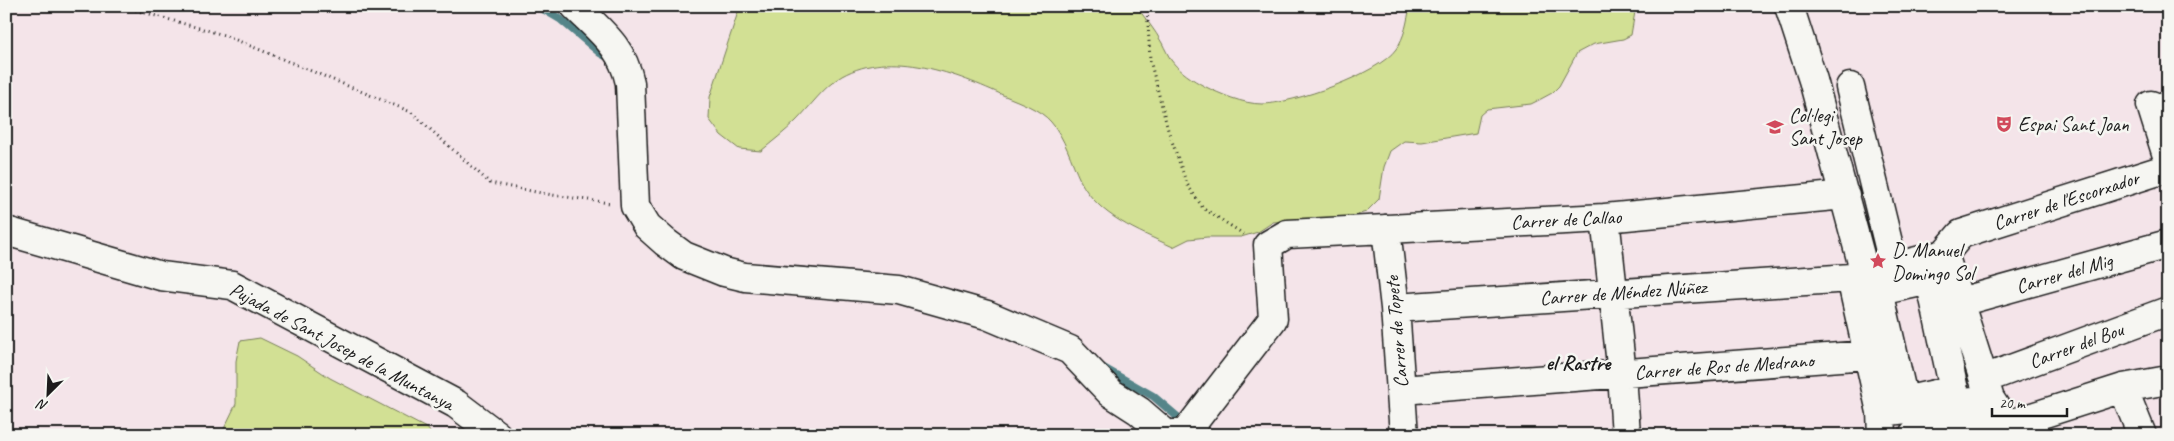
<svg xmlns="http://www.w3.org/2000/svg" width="2174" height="441" font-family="Caveat,sans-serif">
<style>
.green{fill:#d2e094;stroke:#777e58}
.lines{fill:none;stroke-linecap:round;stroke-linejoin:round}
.stream{stroke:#548589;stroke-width:8}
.street-casing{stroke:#1c1c1c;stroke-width:31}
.path{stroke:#1c1c1c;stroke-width:3;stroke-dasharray:1 4;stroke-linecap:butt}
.street{stroke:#f6f6f2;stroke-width:28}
.labels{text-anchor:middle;stroke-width:5;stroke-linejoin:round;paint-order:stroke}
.poi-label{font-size:20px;fill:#1c1c1c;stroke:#f6f6f2;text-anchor:start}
.street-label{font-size:20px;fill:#1c1c1c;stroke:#f6f6f2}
.neighbourhood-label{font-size:21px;font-weight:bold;fill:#1c1c1c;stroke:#f6f6f2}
</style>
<rect width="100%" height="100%" fill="#f4e4e9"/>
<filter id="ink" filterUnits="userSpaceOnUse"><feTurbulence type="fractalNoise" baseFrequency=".02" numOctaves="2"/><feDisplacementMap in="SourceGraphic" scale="10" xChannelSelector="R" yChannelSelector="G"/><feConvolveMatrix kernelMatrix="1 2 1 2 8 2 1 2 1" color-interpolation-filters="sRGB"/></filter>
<g filter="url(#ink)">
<path class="green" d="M740,6H1136C1145,18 1155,30 1162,43C1165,49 1168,55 1171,60C1179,71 1193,80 1204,86C1220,94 1243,104 1262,104C1292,104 1379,74 1396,49C1405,37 1407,21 1410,6H1636L1631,35L1623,39L1594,44L1577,53L1559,86L1552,93L1539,100L1531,104L1487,109L1480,115L1476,133L1422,142L1404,141L1390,151L1384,167L1379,199L1366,212L1350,217L1273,222L1258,232L1241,237H1207L1189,239L1173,247C1138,231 1098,216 1080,180C1071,161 1065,138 1051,122C1041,110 1020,102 1005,96C957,74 892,48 842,76C823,87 811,106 796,121C785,132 773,141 761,151L739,149L721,135L709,119L710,97Z
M260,338L297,356L330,378L428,429L432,435H221L236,404V361L240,341Z"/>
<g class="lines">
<path class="stream" d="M538,6L560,19L600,53L611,59
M1100,366L1153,396L1180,419"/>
<g class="street-casing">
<path id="street" d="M575,6C601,32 622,46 630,83L635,206L647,226L665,242L684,256L724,272L745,277L899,290L987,315L1070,350L1111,393L1139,411L1167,435L1186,432L1189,435
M1789,6L1813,80L1865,274
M1850,87L1894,267
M2151,105L2168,159
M1605,218L1622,374L1626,435
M1386,229L1395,308L1404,435
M6,231L161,276L232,285L456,404L497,435
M1944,254L1961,234L2168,168
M1930,280L1954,390L1904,401L1879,291Z
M1960,302L2168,244
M1395,308L1851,278
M1984,379L2168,311
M2123,388L2142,435
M1401,390L1867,355
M1990,399L1881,412L1851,278L1944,254L1990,399L2007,425
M1881,412L1882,435
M1186,432L1273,319L1268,245L1287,234L1605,218L1845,195
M1913,435L2007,425L2123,388L2168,380"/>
</g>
<path class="path" d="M121,6L224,35L411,112L490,183L552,195L610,203
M538,6L550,13
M1147,6L1150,60L1168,130L1187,184L1203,208L1245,235"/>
<use href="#street" class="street"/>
</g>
</g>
<defs>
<g id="theatre-bare" transform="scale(1.35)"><path d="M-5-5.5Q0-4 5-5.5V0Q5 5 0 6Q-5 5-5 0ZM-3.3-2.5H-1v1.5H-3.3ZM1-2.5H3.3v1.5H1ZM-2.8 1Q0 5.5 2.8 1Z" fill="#d1495b" stroke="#f6f6f2" stroke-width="2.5" paint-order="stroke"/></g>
<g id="school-bare" transform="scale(1.35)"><path d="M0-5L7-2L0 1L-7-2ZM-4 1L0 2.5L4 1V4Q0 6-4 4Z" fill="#d1495b" stroke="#f6f6f2" stroke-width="2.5" paint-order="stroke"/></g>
<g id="sight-bare" transform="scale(1.35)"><path d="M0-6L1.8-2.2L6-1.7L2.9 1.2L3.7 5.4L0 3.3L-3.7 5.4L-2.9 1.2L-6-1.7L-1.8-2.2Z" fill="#d1495b" stroke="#f6f6f2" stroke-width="2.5" paint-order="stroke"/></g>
</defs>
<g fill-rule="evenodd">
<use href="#theatre-bare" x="2004" y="124"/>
<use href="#school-bare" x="1775" y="127"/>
<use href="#sight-bare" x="1878" y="261"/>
</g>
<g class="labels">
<g class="poi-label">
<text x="1789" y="122">Col·legi<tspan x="1789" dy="23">Sant Josep</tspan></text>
<text x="2018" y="131">Espai Sant Joan</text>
<text x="1892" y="257">D. Manuel<tspan x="1892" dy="23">Domingo Sol</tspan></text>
</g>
<g class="street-label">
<text transform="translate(2066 200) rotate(-18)" y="7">Carrer de l'Escorxador</text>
<text transform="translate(1566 219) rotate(-3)" y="7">Carrer de Callao</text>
<text transform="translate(2064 273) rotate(-16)" y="7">Carrer del Mig</text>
<text transform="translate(1623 292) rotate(-4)" y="7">Carrer de Méndez Núñez</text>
<text transform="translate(1396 332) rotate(-95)" y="7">Carrer de Topete</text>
<text transform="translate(2076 345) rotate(-20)" y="7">Carrer del Bou</text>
<text transform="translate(342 346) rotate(28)" y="7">Pujada de Sant Josep de la Muntanya</text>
<text transform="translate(1724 366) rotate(-4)" y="7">Carrer de Ros de Medrano</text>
</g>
<g class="neighbourhood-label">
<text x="1578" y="370">el Rastre</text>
</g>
</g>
<rect width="2174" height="441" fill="none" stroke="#f6f6f2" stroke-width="25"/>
<rect x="12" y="12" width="2149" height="416" fill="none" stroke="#1c1c1c" stroke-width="2" filter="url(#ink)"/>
<g transform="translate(48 394) rotate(204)" stroke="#f6f6f2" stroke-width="4" paint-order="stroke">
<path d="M0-4L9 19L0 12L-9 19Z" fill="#1c1c1c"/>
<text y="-8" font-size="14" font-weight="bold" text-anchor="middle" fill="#1c1c1c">N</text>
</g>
<path d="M1992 408v8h75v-8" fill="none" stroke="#1c1c1c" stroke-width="2.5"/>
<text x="1999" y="408" font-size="15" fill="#1c1c1c" stroke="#f6f6f2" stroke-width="4" paint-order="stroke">20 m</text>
</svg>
